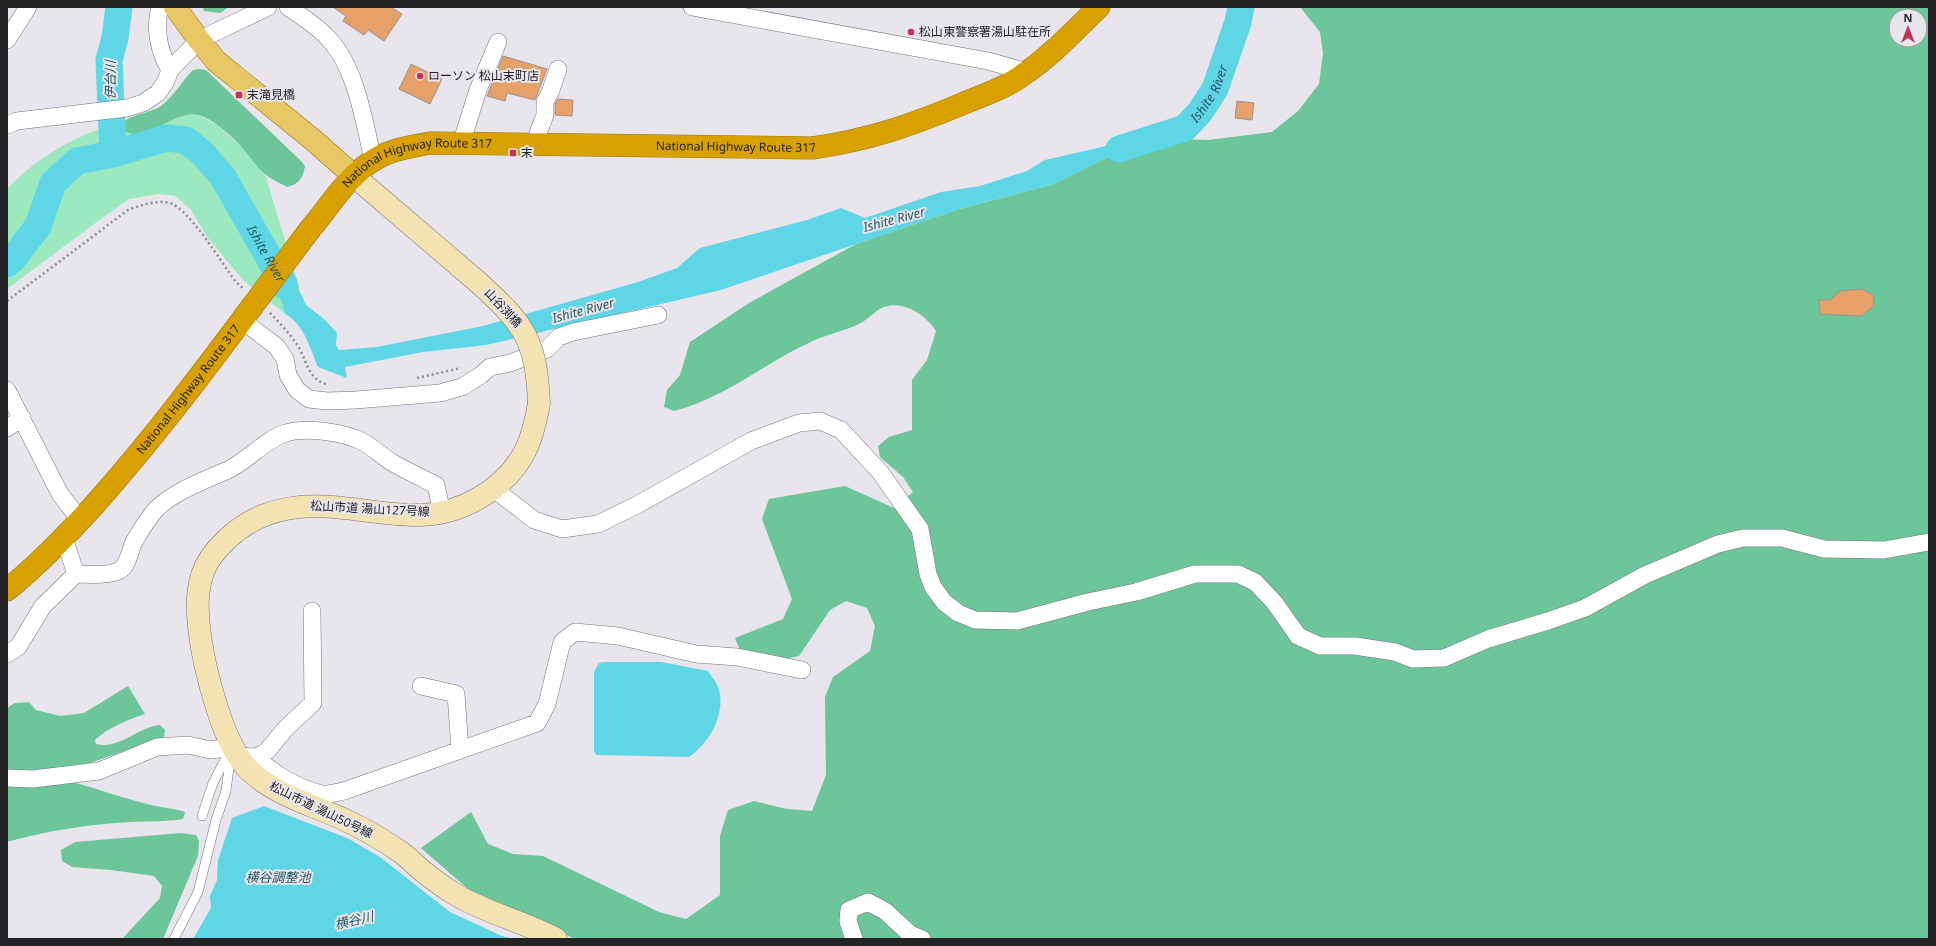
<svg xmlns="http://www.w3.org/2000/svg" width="1936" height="946" font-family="'Noto Sans','Noto Sans JP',sans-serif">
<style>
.green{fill:#9ce9c0}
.forest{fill:#6cc699;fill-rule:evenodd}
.water{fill:#5ed6e6}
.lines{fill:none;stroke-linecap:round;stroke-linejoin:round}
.river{stroke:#5ed6e6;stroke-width:27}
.building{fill:#e6a16a;stroke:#9b948f}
.lane-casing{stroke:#77747b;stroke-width:10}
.street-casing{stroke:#77747b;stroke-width:18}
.secondary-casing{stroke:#77747b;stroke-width:23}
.primary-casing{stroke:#99750d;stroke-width:23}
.highway-casing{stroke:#99750d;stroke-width:23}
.path{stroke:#8d8b90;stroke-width:2.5;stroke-dasharray:2 3;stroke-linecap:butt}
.lane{stroke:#fff;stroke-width:9}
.street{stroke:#fff;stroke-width:17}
.secondary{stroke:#f3e3b2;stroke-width:22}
.primary{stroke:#e8c766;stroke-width:22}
.highway{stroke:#d8a100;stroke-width:22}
.secondary-bridge-casing{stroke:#77747b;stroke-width:23;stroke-linecap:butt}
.highway-bridge-casing{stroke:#99750d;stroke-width:23;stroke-linecap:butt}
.secondary-bridge{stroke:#f3e3b2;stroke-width:22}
.highway-bridge{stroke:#d8a100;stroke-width:22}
.poi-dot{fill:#c23257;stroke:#e8e5ec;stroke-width:1.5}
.labels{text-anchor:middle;stroke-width:4;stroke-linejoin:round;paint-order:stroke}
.poi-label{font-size:12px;fill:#232225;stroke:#e8e5ec;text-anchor:start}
.street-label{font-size:12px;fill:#232225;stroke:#e8e5ec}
.water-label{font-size:13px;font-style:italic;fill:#265960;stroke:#e8e5ec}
</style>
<rect width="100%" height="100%" fill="#e8e5ec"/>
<path class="green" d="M182,115H198L217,125L247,152L265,174L301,294L269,255L285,314L243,280L207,237L191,210L176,196L158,194L129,199L98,221L7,289V189C25,170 50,151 74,140C89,132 107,127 123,121L119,127L169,121Z"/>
<path class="forest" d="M203,7H229L220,13L204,11Z
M1300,7H1929V939H575L468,889L421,848L471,812L488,844L513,854L543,856L659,912L686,919L720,895V836L728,810L754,801L787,809L812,811L826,775L825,697L833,677L870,651L875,626L867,608L846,601L830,610L799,656L786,659L740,650L735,638L783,619L792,599L762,519L769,499L845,486L894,508L913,492L903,477L880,457L878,446L889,437L912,430V380L927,360L936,331C926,315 904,300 884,307C875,310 868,320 859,324C844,331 828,334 813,341C765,362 726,398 674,411L664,407L667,390L680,375L690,342L749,303L856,244L956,210L1054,184L1098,162L1154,138L1208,140L1272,132L1298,111L1319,84L1323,53L1320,32ZM1896,16H1920V40H1896Z
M199,69L206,70L301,161L305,166C303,178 299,184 287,187C280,183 270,179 264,173C256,167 252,159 246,152C236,140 213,118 198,115C171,109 141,151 119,126C128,114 149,114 161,106C174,96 182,81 193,70Z
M128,686L145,714C127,720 109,727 95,740L96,744C119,750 138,727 160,725L165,730L164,737L90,763L71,767L72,780L76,783C101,790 126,799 151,805C162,808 175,808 185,812L183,819C165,822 149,821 131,822C89,824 47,831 7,842V708L15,703L29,702L36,710L60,716L84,713Z
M181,833L196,835L199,841L198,856L163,939H122L160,898L162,886L154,876L111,870L72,867L62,861L61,850L75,842Z"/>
<path class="water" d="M1154,138L1098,162L1054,184L956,210L721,290L486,345L423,352L345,367L347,378L318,367C310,348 304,324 285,314L268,254L301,294L306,305L324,319L337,333L336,345L339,350L377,347L483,326L638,282L677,268L700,248L807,220L841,208L865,218L941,192L980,186L1027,171L1045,160L1124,142Z
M604,662H661L708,671C711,676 716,681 718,687C727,712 710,743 689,757L596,755L594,751V672L599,663Z
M264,806L347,838L380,857L450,912L502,936L515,939H193L211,908L210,896L217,880L218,860L232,818Z"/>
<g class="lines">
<g class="river">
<path id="s1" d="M1119,149L1185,128L1200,112L1215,89L1238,22L1241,7"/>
<path d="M113,154L109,60L115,38L119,7"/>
<path id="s2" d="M7,264L13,259L38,226L53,183L77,161L113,154L166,138L186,140L203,154L223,177L285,286"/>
</g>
</g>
<path class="building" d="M333,7H391L402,14L384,41L368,30L364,35L343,21L346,16Z
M503,56L547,69L535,100L507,93L505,101L487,96Z
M411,64L442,79L430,104L399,89Z
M558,99L573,100L572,116L555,115V104Z
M1237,101L1254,103L1252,120L1235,118Z
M1861,289L1873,295L1874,306L1861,316L1820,314L1819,300H1830L1840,291Z"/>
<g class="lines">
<g class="lane-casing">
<path id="lane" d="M202,816L213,783L229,752
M174,939L198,892L216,820L226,791L231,753"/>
</g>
<g class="street-casing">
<path id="street" d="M160,7C154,28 159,52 170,70
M288,7C301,16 316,25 327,37C356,66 364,121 373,160
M692,7L988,61L1027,72
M7,40L28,7
M7,125L17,121L127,108L143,103L158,93L166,81L170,70L199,40L268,7
M461,144L478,90L498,42
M538,145V133L545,115V102L551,90L558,69
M242,320L277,347L285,359L288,375L297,390L309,399L327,401L356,400L440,393L462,387L481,375L490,367L510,363L547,349L559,337L573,332L658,315
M7,390L60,494L80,520
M7,428L22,418
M494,489L534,520L562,529L598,524L637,505L751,441L799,423L820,421L841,430L880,472L920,529L928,574L933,587L944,602L958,613L975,620L1017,621L1088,602L1136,592L1195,574H1238L1255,582L1274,602L1298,636L1320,646H1355L1395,652L1413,659L1444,658L1488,639L1548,621L1585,608L1645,575L1718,544L1743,538H1782L1824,549L1884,550L1929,542
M64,538L76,574
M7,654L18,647L43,606L76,574C89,574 104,576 116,572C129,568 129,550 135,540C140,531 146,522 152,514C168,493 206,480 230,469C249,459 266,439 286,433C306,427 345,432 363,442C374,448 383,457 393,463C407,471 422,478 436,485L442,513
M421,686L456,694L460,750
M239,756L257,757C272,774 300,789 322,794C329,795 338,792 344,791L537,723L547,704L562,642L575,632L618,636L696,654L737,657L802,670
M257,757L267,751L286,728L313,703L312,611
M7,778L33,779L99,771L157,747L188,745L211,750L232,747
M854,939L848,921L849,910L868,902L885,911L910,934L922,939"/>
</g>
<g class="secondary-casing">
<path id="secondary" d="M354,176L479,283
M539,403C536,421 532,439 523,455C503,490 461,514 421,515C367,516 317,495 265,515C240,524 210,550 202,575C198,589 197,601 198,614C200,654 220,739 247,768C273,795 314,805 347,821C366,830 385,841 402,853C410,859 417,867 425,873C434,880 443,887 453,893C485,913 523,921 556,939"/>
</g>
<g class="primary-casing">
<path id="primary" d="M175,7L199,40L216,61L312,139L354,176"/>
</g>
<g class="highway-casing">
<g id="highway">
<path id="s3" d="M311,228C330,206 348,175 374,160C391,149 410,147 430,143L812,148C869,140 909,126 962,104C984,95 1008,87 1027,72C1053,54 1076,29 1099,7"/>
<path id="s4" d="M7,590C39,564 68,534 96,503C152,440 201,375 251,308"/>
</g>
</g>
<path class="path" d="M7,301L128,210C142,205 156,200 170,203C189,209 222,263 235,281L244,289
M270,313C279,322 288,332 296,343C306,356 307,379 326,384
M417,378L461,368"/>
<use href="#lane" class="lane"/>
<use href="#street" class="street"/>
<use href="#secondary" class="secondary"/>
<use href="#primary" class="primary"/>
<use href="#highway" class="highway"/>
<g class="secondary-bridge-casing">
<path id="secondary-bridge" d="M479,283C525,325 536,340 539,403"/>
</g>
<g class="highway-bridge-casing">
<path id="highway-bridge" d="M251,308L311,228"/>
</g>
<use href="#secondary-bridge" class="secondary-bridge"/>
<use href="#highway-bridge" class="highway-bridge"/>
</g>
<g class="poi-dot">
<circle cx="911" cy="32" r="4"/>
<circle cx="420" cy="76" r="4"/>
<rect x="235" y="91" width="8" height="8" rx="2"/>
<rect x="509" y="149" width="8" height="8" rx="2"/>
</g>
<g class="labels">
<g class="poi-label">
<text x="919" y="36">松山東警察署湯山駐在所</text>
<text x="428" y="80">ローソン 松山末町店</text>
<text x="247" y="99">末滝見橋</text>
<text x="521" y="157">末</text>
</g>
<g class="street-label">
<text dy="4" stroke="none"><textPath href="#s3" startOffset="458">National Highway Route 317</textPath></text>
<text dy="4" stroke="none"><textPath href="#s3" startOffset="134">National Highway Route 317</textPath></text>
<text transform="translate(503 308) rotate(47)" y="4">山谷渕橋</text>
<text dy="4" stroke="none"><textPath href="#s4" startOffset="271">National Highway Route 317</textPath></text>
<text transform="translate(370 509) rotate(3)" y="4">松山市道 湯山127号線</text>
<text transform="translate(321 810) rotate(26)" y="4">松山市道 湯山50号線</text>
</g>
<g class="water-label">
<text transform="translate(110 80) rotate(-90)" y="5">伊台川</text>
<text dy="5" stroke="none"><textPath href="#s1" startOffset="112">Ishite River</textPath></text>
<text transform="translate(894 219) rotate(-15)" y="5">Ishite River</text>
<text dy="5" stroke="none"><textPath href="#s2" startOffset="380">Ishite River</textPath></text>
<text transform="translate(583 310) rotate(-15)" y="5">Ishite River</text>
<text x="278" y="882">横谷調整池</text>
<text transform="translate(354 920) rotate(-13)" y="5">横谷川</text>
</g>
</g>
<rect width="1936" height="946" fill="none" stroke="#232225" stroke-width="16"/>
<g transform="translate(1908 28)"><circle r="19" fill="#e8e5ec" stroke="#99979c"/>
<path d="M0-3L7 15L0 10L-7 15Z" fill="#c23257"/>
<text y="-6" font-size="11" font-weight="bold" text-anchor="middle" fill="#232225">N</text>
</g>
</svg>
